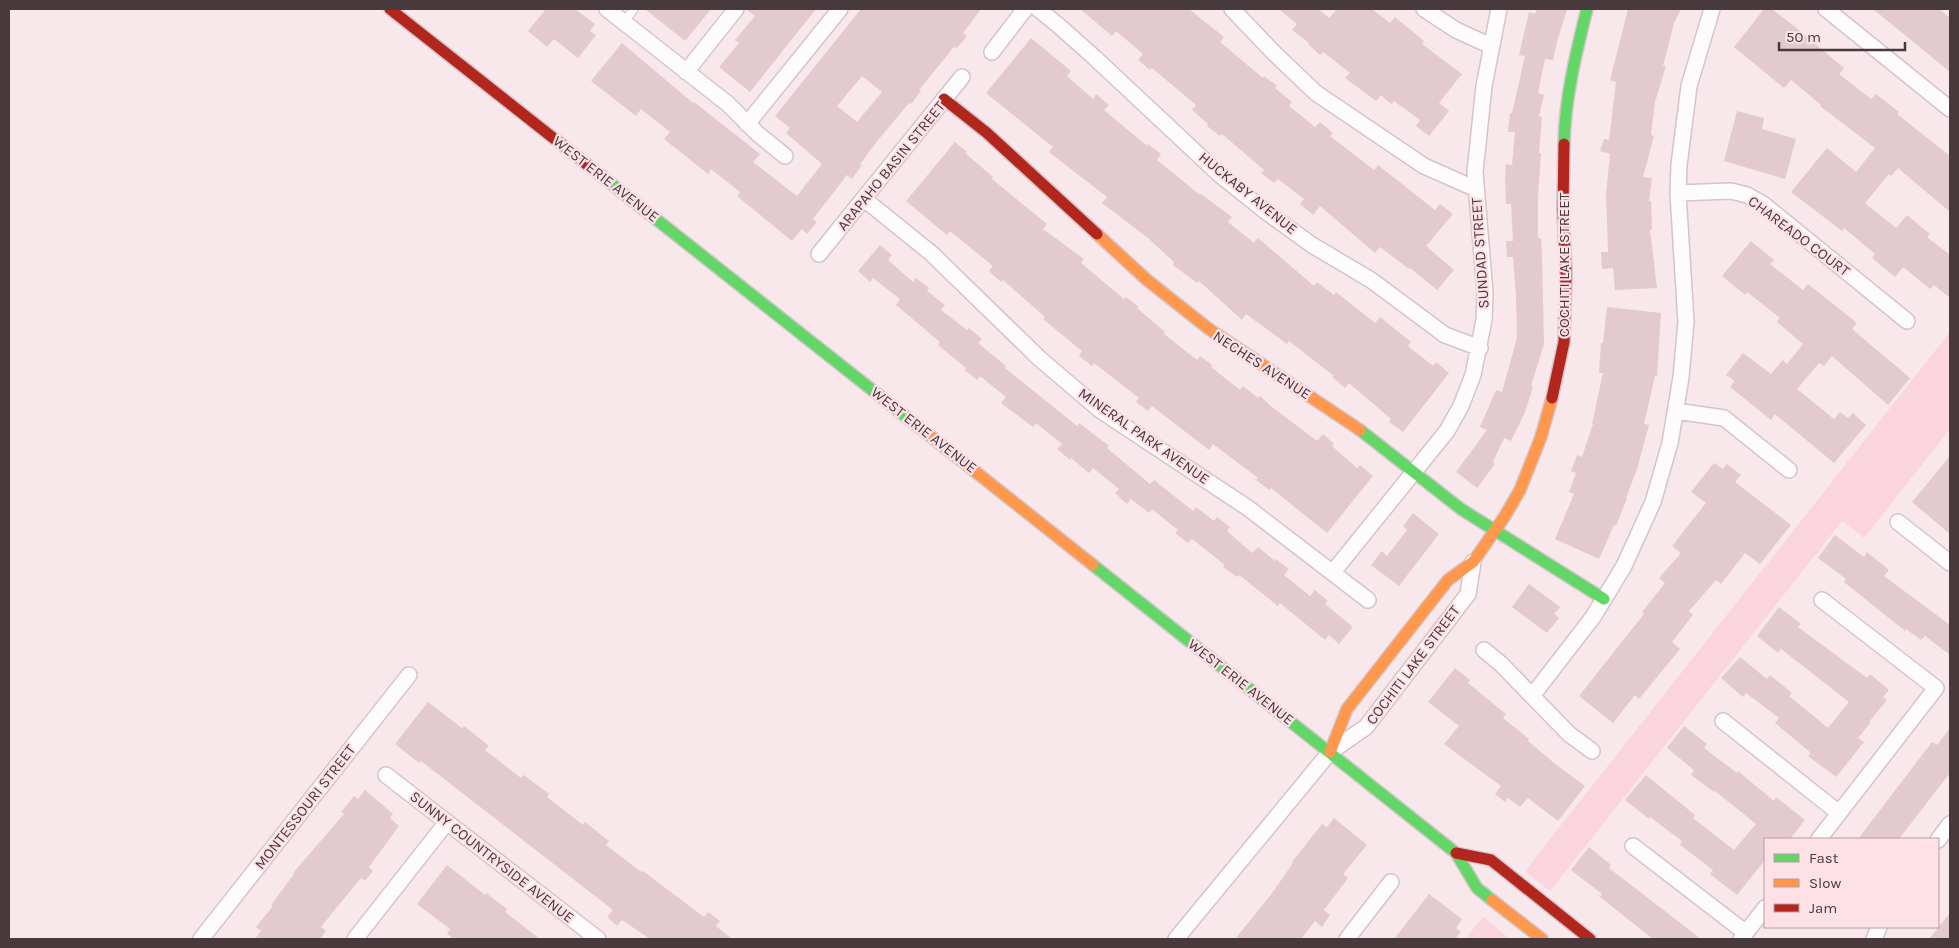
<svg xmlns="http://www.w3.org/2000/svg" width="1959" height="948" font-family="Karla,sans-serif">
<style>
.green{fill:#fbd5de}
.building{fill:#e3cad1;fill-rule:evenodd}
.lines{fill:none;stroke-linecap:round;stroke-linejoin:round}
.lane-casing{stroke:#d3c5c8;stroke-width:10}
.street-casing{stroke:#d3c5c8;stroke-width:18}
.fast-casing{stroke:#d3c5c8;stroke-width:14}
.slow-casing{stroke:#d3c5c8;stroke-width:14}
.jam-casing{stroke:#d3c5c8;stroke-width:14}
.lane{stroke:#fefbfc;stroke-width:8}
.street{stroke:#fefbfc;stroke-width:15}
.fast{stroke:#63d668;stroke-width:11}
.slow{stroke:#ff974d;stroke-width:11}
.jam{stroke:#b3261e;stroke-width:11}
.labels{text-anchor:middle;stroke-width:4.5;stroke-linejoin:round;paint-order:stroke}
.street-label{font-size:15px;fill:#47393c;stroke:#fee1e7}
</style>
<rect width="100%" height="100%" fill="#f8e7eb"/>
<path class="green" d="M1950,332V429L1864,538L1842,521L1550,891L1525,871Z
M1483,917L1510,939H1465Z"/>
<path class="building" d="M546,9H575L595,24L590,31L596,35L578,58L554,39L547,47L528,31Z
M645,9H711L685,41Z
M746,9H816L750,92L719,67L739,43L735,40L755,16Z
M861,9H981L963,33L967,36L957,48L954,47L919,90L921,91L911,104L909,103L878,140L860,164L862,165L852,179L847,175L813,219L817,222L807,234L802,229L792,241L737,196L740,192L711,169L708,174L664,139L670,132L641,109L636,116L591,81L622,43L693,103L694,102L760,154L753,162L797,196L822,164L786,133L790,128L775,116ZM862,76L882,92L857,122L837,106Z
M1080,9H1189L1224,37L1220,42L1263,78L1264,76L1277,86L1275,88L1292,102L1289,106L1315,127L1320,122L1333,133L1330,136L1374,170L1378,165L1435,210L1440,204L1453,214L1426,246L1454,270L1437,290L1410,268L1409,269L1380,247L1375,253L1320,206L1313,215L1300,204L1304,199L1278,179L1274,183L1261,173L1264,170L1222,134L1220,136L1207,126L1208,124L1192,110L1196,105L1152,68L1150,70L1138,60L1143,54L1116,31L1112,36Z
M1279,9H1318L1329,18L1337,9H1372L1390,23L1395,17L1424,41L1422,44L1462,74L1439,103L1449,111L1429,136L1416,126L1420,120L1394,101L1391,104L1381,95L1376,101L1345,78L1350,73L1323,52L1320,55L1308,44L1309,43L1292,30L1297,24Z
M1537,9H1567L1557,42L1553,60L1545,59L1538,93L1544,95L1539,116L1542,117L1539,153H1541L1538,195V238H1541L1542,255L1544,344L1531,386L1533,387L1525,412L1511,441L1504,438L1493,462L1495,464L1477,488L1456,472L1487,430L1480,427L1496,390L1502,392L1517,338L1516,296L1513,257H1507L1506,241H1513L1511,204H1506L1505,180L1506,164L1512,165L1515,132H1508L1510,113H1512L1525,56L1519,55L1529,12L1535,14Z
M1628,9H1681L1674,23L1663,66H1666L1655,102L1651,135L1654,136L1643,177L1652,178L1649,201H1651L1652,230H1650L1657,288L1615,290L1613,268L1602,269L1601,252H1608L1606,193L1610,154L1600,151L1604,139L1609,140L1616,82L1610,80Z
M1764,9H1772L1794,26L1844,68L1839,74L1871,99L1876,94L1899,112L1897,114L1950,156V212L1898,168L1891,176L1889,174L1865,203L1896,228L1907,215L1930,234L1927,237L1950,255V298L1934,285L1930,289L1903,267L1895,277L1872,258L1875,254L1844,228L1842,231L1791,192L1827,148L1856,172L1875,148L1820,106L1821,105L1791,80L1784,88L1734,47Z
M1873,9H1939L1950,18V72Z
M1031,38L1071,71L1067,76L1093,99L1096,94L1109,105L1104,110L1147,146L1148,144L1161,154L1157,160L1200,195L1201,194L1232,217L1228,222L1254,243L1258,238L1314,286L1317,282L1334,295L1336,292L1375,323L1380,317L1411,342L1408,346L1433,366L1436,362L1449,373L1403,432L1389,422L1391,419L1349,383L1345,388L1332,377L1334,376L1289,341L1287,344L1246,314L1242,320L1199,281L1197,283L1173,265L1174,262L1148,238L1102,203L1107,197L1049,152L1053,147L986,93Z
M1737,111L1764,118L1762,129L1796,139L1785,179L1724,161Z
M955,142L967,152L965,153L993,177L992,179L1047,224L1043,229L1084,259L1081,263L1124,299L1126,297L1139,307L1137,308L1165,332L1164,334L1197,360L1200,356L1212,365L1211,367L1240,390L1243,386L1258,398L1260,396L1272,407L1317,441L1323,434L1334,444L1332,446L1357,468L1360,465L1373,476L1327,533L1271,488L1269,490L1256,480L1258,478L1213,444L1209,450L1152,406L1148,411L1136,402L1139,398L1094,363L1092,366L1079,356L1082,351L1043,319L1045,317L1003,280L1001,282L989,271L993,266L950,231L947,235L906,201Z
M1751,241L1774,260L1770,264L1803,290L1808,284L1857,323L1852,329L1910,378L1888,405L1832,356L1824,366L1819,363L1797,389L1834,419L1840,412L1848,418L1853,413L1866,425L1834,463L1775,414L1771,420L1730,387L1735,381L1726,375L1743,353L1771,374L1783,360L1787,364L1803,344L1777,322L1780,318L1747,292L1745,295L1722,276Z
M880,245L892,255L888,260L913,282L916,278L929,288L927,291L945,305L941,310L967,330L969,328L982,339L978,343L1006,366L1005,368L1077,426L1079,423L1096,436L1109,446L1107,448L1150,484L1154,480L1193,511L1196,507L1214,521L1217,517L1230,527L1227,531L1252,553L1258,547L1275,561L1276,559L1289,569L1284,575L1310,596L1315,590L1328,601L1325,604L1353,627L1339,644L1329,635L1325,640L1280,603L1278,606L1239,575L1237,577L1223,567L1225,565L1192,539L1188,543L1175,533L1178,530L1152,509L1149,513L1131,499L1127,504L1115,493L1119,489L1093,468L1089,473L1071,458L1070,460L1057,449L1062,444L1036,423L1033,427L1001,403L1006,397L980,376L977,380L965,370L966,368L938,345L940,342L896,305L900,299L873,278L870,282L858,271Z
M1607,307L1661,313L1657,376H1655L1644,424L1649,425L1637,469L1626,498H1627L1616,526L1614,525L1599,559L1555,539L1574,494L1569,492L1576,473L1571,471L1577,455L1582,457L1593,424H1592L1603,373H1599L1601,343H1603Z
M1950,456V534L1912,502Z
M1714,463L1723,469L1727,464L1741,475L1735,482L1791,525L1760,564L1745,553L1721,584L1716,580L1689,611L1693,615L1672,642L1680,649L1639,699L1635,695L1613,723L1579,696L1644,614L1642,612L1665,583L1659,578L1681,553L1672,546L1706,503L1691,492Z
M1413,513L1439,534L1399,586L1371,565L1382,551L1387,556L1407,530L1403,526Z
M1835,535L1864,557L1867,552L1889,570L1884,576L1950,625V655L1925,636L1921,640L1906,629L1905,631L1844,582L1846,579L1818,558Z
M1529,584L1560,607L1554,614L1559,618L1547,633L1512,607Z
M1779,607L1801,624L1798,627L1867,678L1870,674L1889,690L1883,697L1887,700L1869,722L1870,723L1858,738L1864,742L1836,777L1808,756L1811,753L1775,723L1779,718L1746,693L1743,697L1721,678L1740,657L1767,679L1770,675L1792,693L1789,696L1828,728L1849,702L1781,649L1778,653L1757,636Z
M1455,668L1470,680L1468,683L1506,714L1503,718L1529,739L1528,741L1554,763L1585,786L1558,821L1528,798L1520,807L1508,798L1505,802L1495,794L1501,786L1444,744L1459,726L1428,702Z
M428,702L462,728L464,726L489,746L485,750L521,778L524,775L549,794L547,797L583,825L585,822L609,841L606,845L641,872L643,871L704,917L708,912L720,921L716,926L732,939H650L622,920L617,926L607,917L613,910L421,761L419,763L395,744Z
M1684,726L1707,744L1704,748L1737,773L1738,771L1774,801L1776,797L1805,820L1790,839H1765V860L1737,895L1710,874L1713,870L1680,845L1682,841L1650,817L1649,819L1625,800L1646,775L1695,815L1693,818L1734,850L1756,824L1715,791L1714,792L1691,775L1694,770L1667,748Z
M1950,728V773L1899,839H1858L1932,742L1937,745Z
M365,790L393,814L390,818L399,826L369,867L373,871L365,881L361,878L337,907L321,927L326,931L320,939H255L261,931L256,927L273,906L271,905L294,874L293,873L344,814L341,812L354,796L358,799Z
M1334,818L1367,845L1343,874L1348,878L1324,910L1330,915L1322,927L1315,921L1301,939H1235L1270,896L1293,863L1292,862L1322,824L1327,827Z
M1589,847L1611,865L1609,868L1701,939H1653L1600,897L1602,894L1571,870Z
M447,865L485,895L486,893L507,909L505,912L540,939H454L447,934L450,929L417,904Z
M1429,894L1462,919L1456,928L1461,932L1455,939H1394Z
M1950,913V939H1929Z"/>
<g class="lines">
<g class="lane-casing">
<path id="lane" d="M624,22L634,9"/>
</g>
<g class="street-casing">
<path id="street" d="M607,9L728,104L758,134L785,156
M1038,9L1058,25L1095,58L1220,175L1265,211L1312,245L1371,280L1445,335L1480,348
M1232,9L1275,54L1316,93L1424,166L1476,189
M1424,9L1456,30L1491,46
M1826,9L1950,109
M992,52L1025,9
M686,72L736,9
M747,124L840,9
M1678,193L1731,191L1747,195L1763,204L1907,321
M864,199L931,253L1040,359L1100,410L1248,508L1368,600
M819,254L962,77
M1676,411L1724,418L1789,470
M1898,522L1950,563
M1333,572L1447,431L1461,406L1473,375L1484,320L1485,293L1475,172L1484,86L1499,9
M1484,650L1501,664L1569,734L1592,751
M1532,696L1593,617L1624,566L1653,502L1670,443L1681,377L1686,322L1678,193L1679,165L1689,86L1712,9
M1723,721L1839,813
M386,775L598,939
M1819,839L1936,688L1822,600
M1938,840L1950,824
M1633,846L1746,933
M201,939L409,675
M355,939L447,822
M1176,939L1330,752L1366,727L1468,594L1473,562
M1347,939L1391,882
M1741,939L1765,908
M1874,939L1879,927"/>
</g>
<g class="fast-casing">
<path id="fast" d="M1564,144C1565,98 1576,53 1587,9
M604,178L919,427
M1360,430L1461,509L1604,599
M1093,565L1456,853L1477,888L1492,900"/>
</g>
<g class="slow-casing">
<path id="slow" d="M1097,234L1147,280L1209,329L1360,430
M919,427L1093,565
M1330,752L1347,709L1448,580L1473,562L1505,516L1520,490L1541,437L1552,398
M1492,900L1542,939"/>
</g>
<g class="jam-casing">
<path id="jam" d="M390,9L604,178
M944,99L987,133L1097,234
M1552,398L1564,342L1566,273L1563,211L1564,144
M1456,853L1491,860L1590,939"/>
</g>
<use href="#lane" class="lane"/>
<use href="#street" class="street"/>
<use href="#fast" class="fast"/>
<use href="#slow" class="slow"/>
<use href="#jam" class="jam"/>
</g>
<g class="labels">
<g class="street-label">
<text transform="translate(891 166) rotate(-51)" y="5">ARAPAHO BASIN STREET</text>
<text transform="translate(606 179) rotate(38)" y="5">WEST ERIE AVENUE</text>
<text transform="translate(1248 193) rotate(39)" y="5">HUCKABY AVENUE</text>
<text transform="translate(1799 236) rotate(37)" y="5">CHAREADO COURT</text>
<text transform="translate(1480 253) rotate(-94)" y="5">SUNDAD STREET</text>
<text transform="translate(1564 265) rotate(-90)" y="5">COCHITI LAKE STREET</text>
<text transform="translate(1262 365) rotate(33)" y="5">NECHES AVENUE</text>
<text transform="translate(924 430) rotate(38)" y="5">WEST ERIE AVENUE</text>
<text transform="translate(1144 436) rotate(35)" y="5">MINERAL PARK AVENUE</text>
<text transform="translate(1413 665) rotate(-53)" y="5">COCHITI LAKE STREET</text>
<text transform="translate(1241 682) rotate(38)" y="5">WEST ERIE AVENUE</text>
<text transform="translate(305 807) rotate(-52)" y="5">MONTESSOURI STREET</text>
<text transform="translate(492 857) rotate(38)" y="5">SUNNY COUNTRYSIDE AVENUE</text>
</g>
</g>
<rect width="1959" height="948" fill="none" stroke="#47393c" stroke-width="20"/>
<rect x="1764" y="838" width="175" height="90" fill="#fee1e7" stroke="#b59ea3"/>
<rect x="1774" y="854" width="25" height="8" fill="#63d668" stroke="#b59ea3"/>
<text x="1809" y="863" font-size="15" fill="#47393c">Fast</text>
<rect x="1774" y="879" width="25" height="8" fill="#ff974d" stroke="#b59ea3"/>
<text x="1809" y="888" font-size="15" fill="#47393c">Slow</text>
<rect x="1774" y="904" width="25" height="8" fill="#b3261e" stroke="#b59ea3"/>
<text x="1809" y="913" font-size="15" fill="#47393c">Jam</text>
<path d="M1779 42v8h126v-8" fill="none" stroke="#47393c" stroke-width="2.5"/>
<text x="1786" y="42" font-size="15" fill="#47393c" stroke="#fee1e7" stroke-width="4" paint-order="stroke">50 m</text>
</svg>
